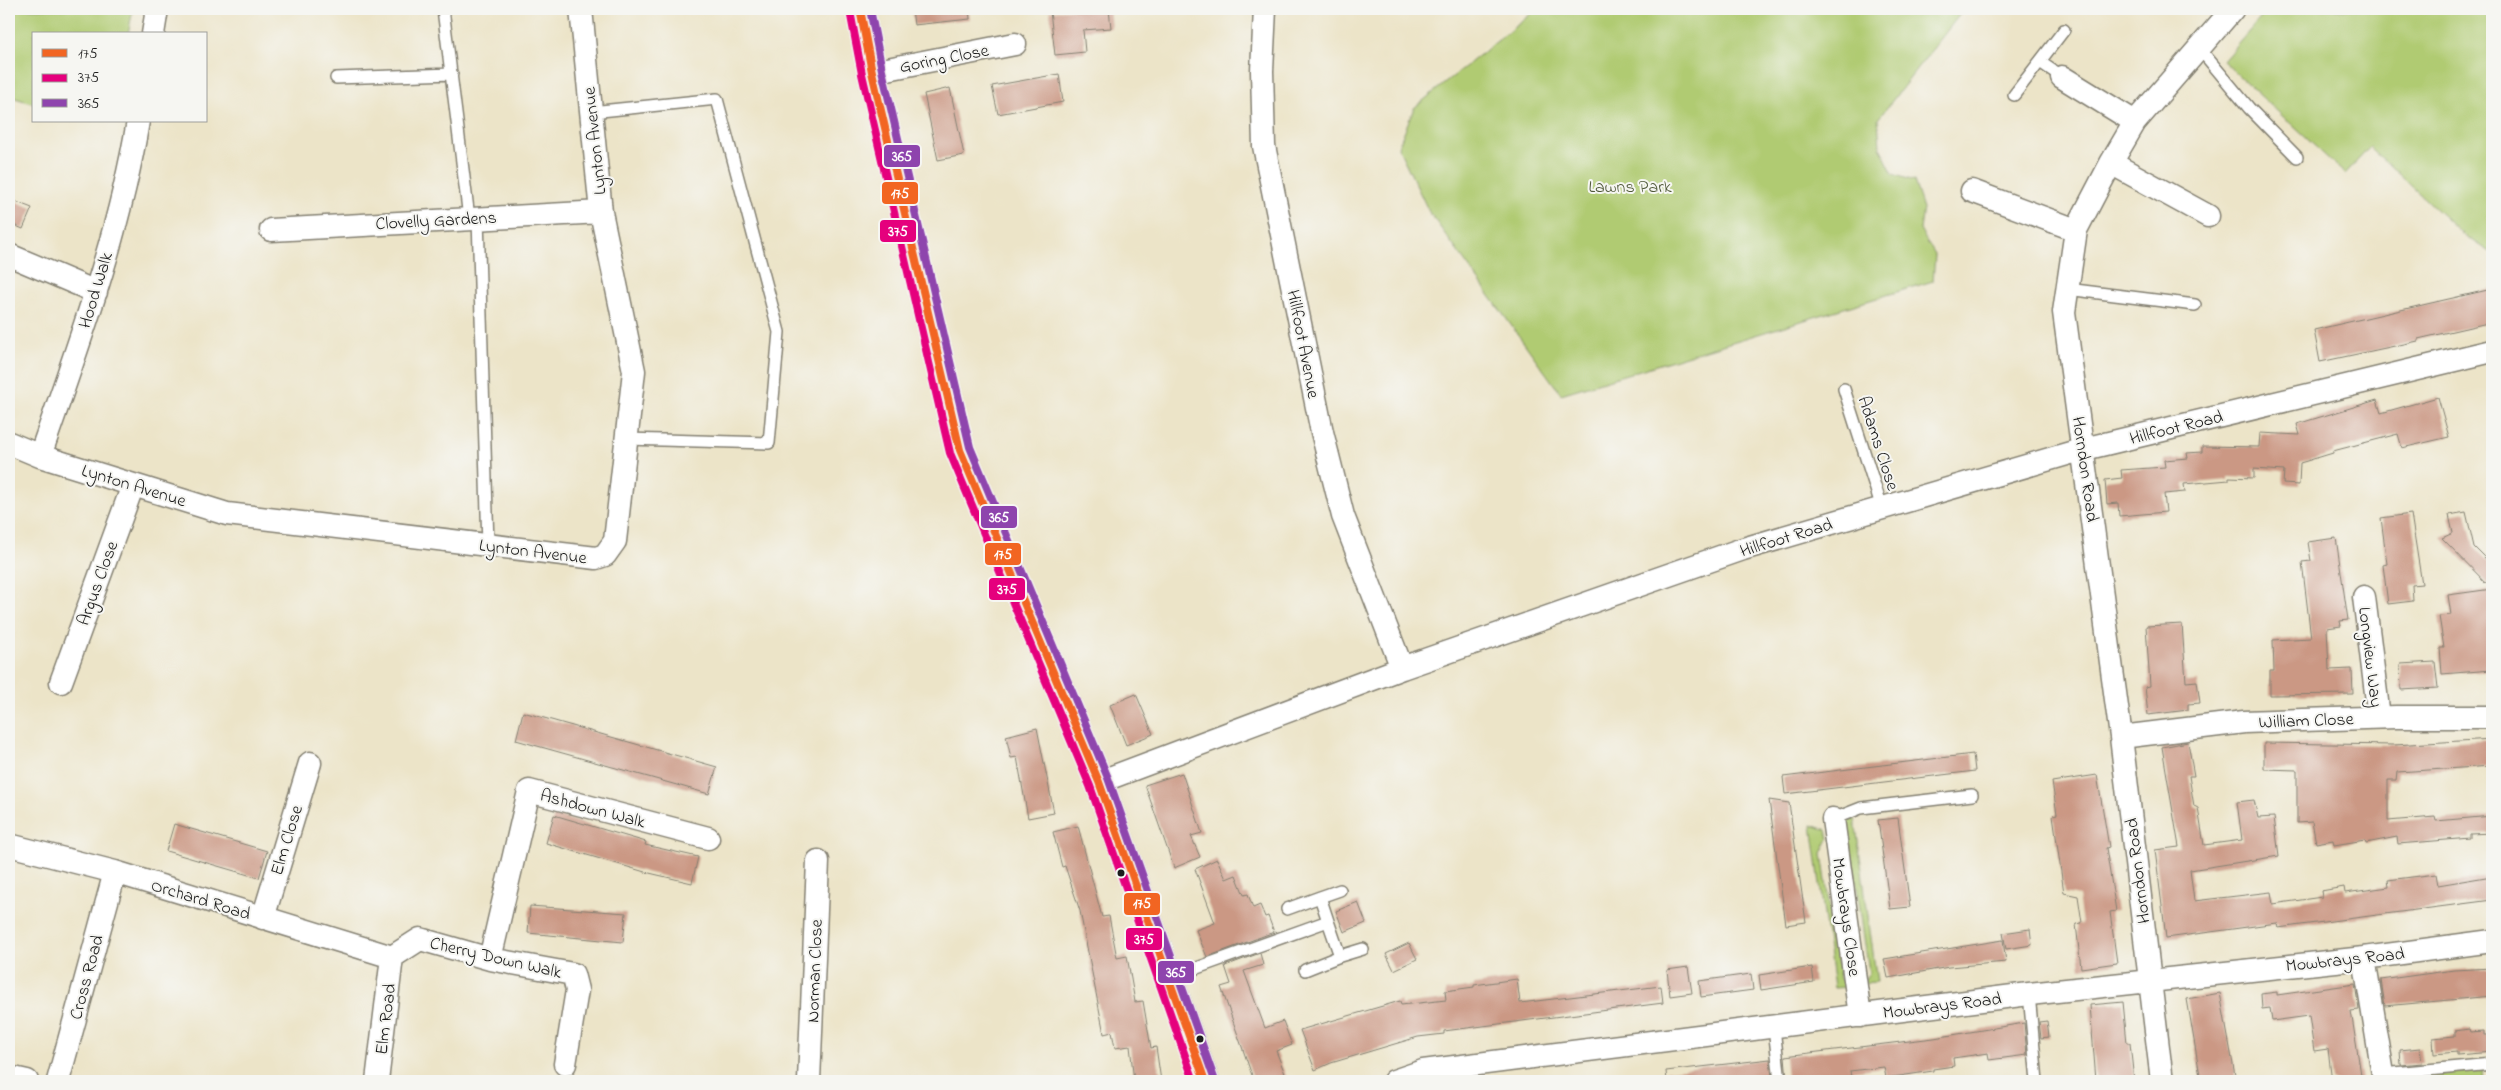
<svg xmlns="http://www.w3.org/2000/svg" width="2501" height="1090" font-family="'Indie Flower',sans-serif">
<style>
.green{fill:#b0cb72;stroke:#667447}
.building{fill:#cb9884}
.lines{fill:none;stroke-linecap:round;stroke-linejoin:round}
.lane-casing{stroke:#848072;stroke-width:14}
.street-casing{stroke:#848072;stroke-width:25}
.secondary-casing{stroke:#848072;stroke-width:30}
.lane{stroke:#fff;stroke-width:11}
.street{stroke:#fff;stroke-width:22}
.secondary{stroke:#fce5c4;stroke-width:28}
.bus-1-casing{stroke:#f6f6f2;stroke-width:11}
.bus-2-casing{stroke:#f6f6f2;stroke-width:11}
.bus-3-casing{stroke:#f6f6f2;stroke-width:11}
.bus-1{stroke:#f26522;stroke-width:8}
.bus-2{stroke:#e5007d;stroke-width:8}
.bus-3{stroke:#8e44ad;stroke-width:8}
.bus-dot{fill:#1c1c1c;stroke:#f6f6f2;stroke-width:2}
.labels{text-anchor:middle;stroke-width:4;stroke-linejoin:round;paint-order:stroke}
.street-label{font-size:18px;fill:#1c1c1c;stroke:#f6f6f2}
.park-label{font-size:18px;fill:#50593a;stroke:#f6f6f2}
.line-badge{stroke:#f6f6f2;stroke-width:2}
.badge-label{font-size:14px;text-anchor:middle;font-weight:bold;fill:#fff}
</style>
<rect width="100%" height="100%" fill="#f6f6f2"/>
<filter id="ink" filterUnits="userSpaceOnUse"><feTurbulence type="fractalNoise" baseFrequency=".02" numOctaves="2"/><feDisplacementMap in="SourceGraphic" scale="10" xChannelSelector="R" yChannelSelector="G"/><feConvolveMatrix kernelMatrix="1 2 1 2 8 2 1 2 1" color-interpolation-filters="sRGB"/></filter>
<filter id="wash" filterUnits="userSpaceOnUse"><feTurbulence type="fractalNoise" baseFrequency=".0096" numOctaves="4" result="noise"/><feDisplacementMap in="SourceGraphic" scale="20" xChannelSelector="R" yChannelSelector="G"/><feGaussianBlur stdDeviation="1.12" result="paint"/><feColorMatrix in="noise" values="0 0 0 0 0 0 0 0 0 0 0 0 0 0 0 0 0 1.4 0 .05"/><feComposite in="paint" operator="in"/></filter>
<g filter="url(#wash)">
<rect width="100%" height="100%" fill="#ece4c8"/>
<path class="green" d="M9,9H133L128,34H34V104L9,96Z
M1537,9H1964L1878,119L1880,147L1893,174L1914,181L1923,208L1920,230L1935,255L1933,281L1561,394L1429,212L1398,147L1414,108Z
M2262,9H2492V253L2461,233L2370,147L2345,174L2223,61L2265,13Z
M1855,819L1877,982L1862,983L1869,973L1851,846L1841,840C1842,830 1843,821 1855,819Z
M1812,825L1827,830L1829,839L1822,853L1840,979L1848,984V987L1834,988Z
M2483,1070L2484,1081H2410L2404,1077Z"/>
<g id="blocks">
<path class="building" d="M912,9H969L970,19L914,25Z
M1076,9H1109L1111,28L1083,30L1085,52L1055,55L1050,11Z
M1059,74L1063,102L998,114L992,86Z
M950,88L964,155L938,160L924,94Z
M9,199L32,208L23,229L9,223Z
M2492,289V322L2418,339V341L2320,362L2314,330Z
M2438,397L2449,437L2402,448L2398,434L2333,451V453L2300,463L2299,485L2283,484L2284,471L2254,469V478L2229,477V480L2184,484L2185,492L2164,494L2166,512L2119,516L2118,503L2107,504L2105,480L2122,478L2121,470L2165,467L2164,460L2188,458L2187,453L2202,452V446L2259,447L2260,433L2300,435L2297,424L2377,400L2381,413Z
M2466,512L2474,547L2492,565V670L2442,674L2440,648H2444L2439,616L2451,615L2448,595L2492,589L2442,538L2453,533L2449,515Z
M2411,514L2422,584L2412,585L2413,601L2388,604L2383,565L2387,564L2381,518Z
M2336,538L2348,620L2340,621L2341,626L2327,628L2329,670L2352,669L2353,694L2270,695V671H2274L2273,640L2311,638L2302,562L2311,561L2308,542Z
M2182,624L2186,682L2197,681L2200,703L2188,704V710L2148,715L2145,687L2150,686L2146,626Z
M2435,662L2438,688L2401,690L2400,664Z
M1136,694L1153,734L1126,745L1110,705Z
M523,712L717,767L709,794L516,740Z
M1037,728L1054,813L1028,818L1017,757L1011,758L1006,736Z
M2492,739V766L2397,772L2396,780H2388V821L2435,817L2436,821L2492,816V833L2470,834V838L2398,844L2397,837L2366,843L2365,840L2334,845L2333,840L2316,843L2312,822L2297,823V770L2264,769V743L2394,745Z
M2188,742L2194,776H2189L2194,806L2198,808L2204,845L2242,840L2237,802L2254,800L2258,818L2274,817L2279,856L2190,870L2194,901L2271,892L2273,904L2322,897L2321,891L2344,887L2345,893L2389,887L2388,880L2436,874L2438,885L2492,876V900L2278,928L2277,923L2166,938L2155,850L2179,847L2162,747Z
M1973,754L1975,771L1785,794L1783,777Z
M1182,773L1202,833L1191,836L1200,857L1174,868L1145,785Z
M2097,775L2109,847L2106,848L2116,911L2110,912L2117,963L2081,968L2076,924L2082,923L2078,896L2064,893L2053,815L2057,814L2052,782Z
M1769,800L1789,803L1806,922L1786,925Z
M554,815L646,842L645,845L698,857L692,883L645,872L546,843Z
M1898,818L1910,907L1890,909L1878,820Z
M174,824L267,851L259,878L166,851Z
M1078,826L1102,917L1109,916L1117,958L1127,956L1135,1002L1143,1001L1151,1048L1156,1047L1161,1081H1134L1130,1046L1115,1048L1112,1032L1104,1034L1080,911L1065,866L1062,867L1053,832Z
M1217,859L1226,879L1236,875L1244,895L1248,894L1253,908L1260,905L1265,917L1268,916L1274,932L1207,957L1196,930L1215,923L1195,869Z
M1358,902L1366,923L1344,932L1336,911Z
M530,906L626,913L623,942L528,933Z
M2030,929L2032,945L2006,949L2003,933Z
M2003,940L2006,962L1949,967L1888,978L1884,959Z
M1409,943L1417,959L1394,970L1386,954Z
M1260,953L1263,965L1244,971L1265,1028L1283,1021L1292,1045L1276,1051L1288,1081H1254L1221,987L1231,984L1225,966Z
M1688,967L1692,993L1670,996L1667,970Z
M1812,967L1814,982L1761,990L1759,975Z
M2492,968V996L2385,1006L2381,980L2454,970Z
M1751,974L1753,990L1701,997L1699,981Z
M1517,979L1520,1003L1661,986L1663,1003L1444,1031V1034L1418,1037L1331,1063L1315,1070L1300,1030L1400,1001L1401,1005L1446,1000L1445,991L1474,987V985Z
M2355,984L2359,1010L2351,1011L2362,1081H2332L2328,1049L2314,1051L2309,1016L2272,1021L2270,1008L2262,1009L2261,994L2277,992V995Z
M2220,993L2236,1081H2201L2187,999Z
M2123,1002L2127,1043H2130L2134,1081H2096L2090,1005Z
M2047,1021L2049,1037L2041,1038L2039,1022Z
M2024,1023L2027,1055L1989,1060L1988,1053L1953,1058L1954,1066L1933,1069V1071L1886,1078L1884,1067L1850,1071L1851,1077L1820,1081H1804L1803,1076L1787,1079L1785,1056L1934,1038Z
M2469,1029L2470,1032L2484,1031V1035H2492V1052L2457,1055V1052L2434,1054L2433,1038L2455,1036V1031Z
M2420,1048L2422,1063L2401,1065L2400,1050Z
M1770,1059L1772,1077L1734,1081H1667L1666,1071Z"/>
</g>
</g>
<g filter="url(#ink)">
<use href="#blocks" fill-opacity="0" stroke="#848072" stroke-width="1"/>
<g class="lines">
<g class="lane-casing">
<path id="lane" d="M443,9L469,218
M2199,48L2249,108L2297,157
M2040,62L2062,77
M336,78L452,74
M2014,95L2064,30
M591,112L717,99L779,332L769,443L626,439
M478,218L488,545
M2067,289L2195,305
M1844,389L1882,508
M1833,819L1861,808L1972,795
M1320,897L1340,890
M1287,909L1320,897L1328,921
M1340,956L1363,949
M1169,978L1328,921L1340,956L1305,970
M2029,994L2037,1081
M1774,1028L1780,1081
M2383,1074L2492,1064"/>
</g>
<g class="street-casing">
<path id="street" d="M1265,9L1262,71L1264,146L1322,432L1343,516L1402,668
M153,34L157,9
M872,72L1015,44
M2062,77L2135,122
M2111,163L2208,216
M1972,191L2076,230
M271,230L601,212
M9,255L96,292
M9,443L40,456L227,514L596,558L605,555L615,541L634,371L601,212L581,9
M40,456C78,346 119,236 138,121
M2364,597L2379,717
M61,682L133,485
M2121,737L2244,722L2396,717H2492
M1099,782L1402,668L1743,549L2084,449L2492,351
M1833,819L1860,1016
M9,845L115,872L392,957
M263,918L310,763
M392,957L420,939L490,959L573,974L577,990L565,1064
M2364,958L2383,1074L2388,1081
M490,959L529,791L708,838
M9,1077L27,1081
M58,1081L115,872
M377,1081L392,957
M809,1081L818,861
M1394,1081L1423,1071L2029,994L2364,958L2492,941
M2162,1081L2121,737L2064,312L2076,230L2111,163L2135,122L2233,9"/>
</g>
<g class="secondary-casing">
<path id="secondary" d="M860,9L872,72L960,450L1099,782L1205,1081"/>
</g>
<use href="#lane" class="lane"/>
<use href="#street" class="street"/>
<use href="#secondary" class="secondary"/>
<g class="bus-1-casing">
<path id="bus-1" d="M860,9L872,72L960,450L1099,782L1205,1081"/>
</g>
<g class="bus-2-casing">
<path id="bus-2" d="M850,11L862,74L950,453L1090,786L1194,1081"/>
</g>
<g class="bus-3-casing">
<path id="bus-3" d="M870,9L882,70L970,447L1108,778L1214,1078"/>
</g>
<use href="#bus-1" class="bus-1"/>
<use href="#bus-2" class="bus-2"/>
<use href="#bus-3" class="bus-3"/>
</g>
</g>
<g class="bus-dot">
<circle cx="1121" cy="873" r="4.5"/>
<circle cx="1200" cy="1039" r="4.5"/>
</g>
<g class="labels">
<g class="street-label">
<text transform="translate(944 58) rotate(-11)" y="6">Goring Close</text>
<text transform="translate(594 141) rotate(-96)" y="6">Lynton Avenue</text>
<text transform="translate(436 220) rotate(-3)" y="6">Clovelly Gardens</text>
<text transform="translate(95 290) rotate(-73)" y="6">Hood Walk</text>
<text transform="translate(1304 344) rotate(79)" y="6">Hillfoot Avenue</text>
<text transform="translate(2176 427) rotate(-14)" y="6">Hillfoot Road</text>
<text transform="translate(1879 443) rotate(72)" y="6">Adams Close</text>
<text transform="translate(2086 469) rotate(82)" y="6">Horndon Road</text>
<text transform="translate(134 485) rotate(17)" y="6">Lynton Avenue</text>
<text transform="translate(1786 537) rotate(-17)" y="6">Hillfoot Road</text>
<text transform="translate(533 551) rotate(7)" y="6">Lynton Avenue</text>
<text transform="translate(97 583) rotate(-70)" y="6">Argus Close</text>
<text transform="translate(2371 657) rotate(83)" y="6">Longview Way</text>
<text transform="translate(2306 720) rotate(-2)" y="6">William Close</text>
<text transform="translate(593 808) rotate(15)" y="6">Ashdown Walk</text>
<text transform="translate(286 840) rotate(-73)" y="6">Elm Close</text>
<text transform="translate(2137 871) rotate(-97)" y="6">Horndon Road</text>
<text transform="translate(201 899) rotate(17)" y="6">Orchard Road</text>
<text transform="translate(1847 917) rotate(82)" y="6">Mowbrays Close</text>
<text transform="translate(496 957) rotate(13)" y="6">Cherry Down Walk</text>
<text transform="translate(2345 959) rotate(-6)" y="6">Mowbrays Road</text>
<text transform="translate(814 971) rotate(-88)" y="6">Norman Close</text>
<text transform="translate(86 977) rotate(-75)" y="6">Cross Road</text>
<text transform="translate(1942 1005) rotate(-7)" y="6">Mowbrays Road</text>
<text transform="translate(385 1019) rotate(-83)" y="6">Elm Road</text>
</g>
<g class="park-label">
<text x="1630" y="192">Lawns Park</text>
</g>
</g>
<g class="line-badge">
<rect x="883" y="144" width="38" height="24" rx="5" fill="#8e44ad"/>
<rect x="881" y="181" width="38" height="24" rx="5" fill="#f26522"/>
<rect x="879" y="219" width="38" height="24" rx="5" fill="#e5007d"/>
<rect x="980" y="505" width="38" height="24" rx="5" fill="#8e44ad"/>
<rect x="984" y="542" width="38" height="24" rx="5" fill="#f26522"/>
<rect x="988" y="577" width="38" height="24" rx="5" fill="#e5007d"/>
<rect x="1123" y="892" width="38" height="24" rx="5" fill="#f26522"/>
<rect x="1125" y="927" width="38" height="24" rx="5" fill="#e5007d"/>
<rect x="1157" y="960" width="38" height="24" rx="5" fill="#8e44ad"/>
</g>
<g class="badge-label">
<text x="902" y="161">365</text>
<text x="900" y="198">175</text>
<text x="898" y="236">375</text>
<text x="999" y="522">365</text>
<text x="1003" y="559">175</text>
<text x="1007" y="594">375</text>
<text x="1142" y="908">175</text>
<text x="1144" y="944">375</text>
<text x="1176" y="977">365</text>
</g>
<rect width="2501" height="1090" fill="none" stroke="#f6f6f2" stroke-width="30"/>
<rect x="32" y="32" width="175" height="90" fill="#f6f6f2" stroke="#9f9f9c"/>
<rect x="42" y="49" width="25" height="8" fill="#f26522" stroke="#9f9f9c"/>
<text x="78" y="58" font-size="15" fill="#1c1c1c">175</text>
<rect x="42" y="74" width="25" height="8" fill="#e5007d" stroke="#9f9f9c"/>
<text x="78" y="82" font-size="15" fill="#1c1c1c">375</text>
<rect x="42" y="99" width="25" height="8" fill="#8e44ad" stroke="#9f9f9c"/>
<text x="78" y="108" font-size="15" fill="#1c1c1c">365</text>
</svg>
